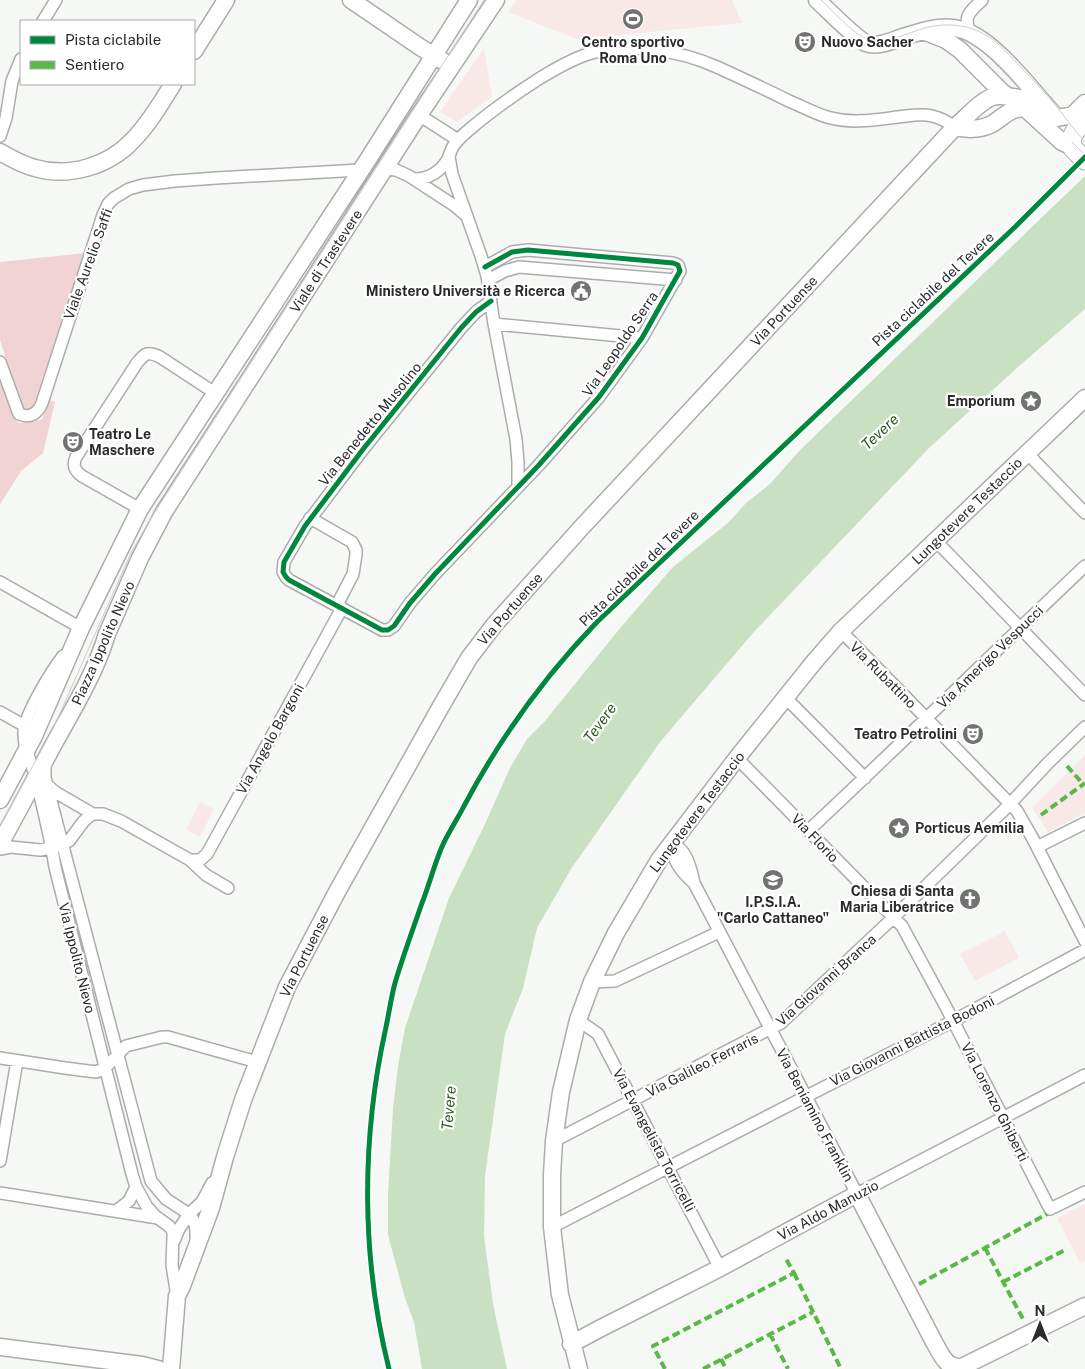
<svg xmlns="http://www.w3.org/2000/svg" width="1085" height="1369" font-family="'Public Sans',sans-serif">
<style>
.green{fill:#f8e9e8}
.forest{fill:#f1d3d3}
.water{fill:#c9e0c3}
.lines{fill:none;stroke-linecap:round;stroke-linejoin:round}
.street-casing{stroke:#abadaa;stroke-width:14}
.secondary-casing{stroke:#abadaa;stroke-width:19}
.primary-casing{stroke:#abadaa;stroke-width:21}
.street{stroke:#fefefe;stroke-width:11}
.secondary{stroke:#fefefe;stroke-width:16}
.primary{stroke:#fefefe;stroke-width:19}
.tram{stroke:#cccecc;stroke-width:1}
.quiet{stroke:#58b947;stroke-width:4;stroke-dasharray:8 4;stroke-linecap:butt}
.cycleway-casing{stroke:#fff;stroke-width:8}
.cycleway{stroke:#00873e;stroke-width:5}
.labels{text-anchor:middle;stroke-width:4.5;stroke-linejoin:round;paint-order:stroke}
.poi-label{font-size:14px;font-weight:bold;fill:#2a2b2a;stroke:#fff;text-anchor:end}
.street-label{font-size:14px;fill:#2a2b2a;stroke:#fff}
.water-label{font-size:15px;font-style:italic;fill:#2e5823;stroke:#fff}
</style>
<rect width="100%" height="100%" fill="#f6f8f5"/>
<path class="green" d="M516,0H732L742,23L577,39L508,12Z
M484,48L492,97L457,122L440,112Z
M1085,755V813L1048,832L1032,808Z
M200,802L214,809L200,837L186,830Z
M1005,931L1019,958L975,981L960,954Z
M1085,1204V1260L1080,1263L1057,1218Z"/>
<path class="forest" d="M85,253L33,407L29,410H25L22,407L0,340V262Z
M0,382L14,419L19,423L32,422L42,419L49,400L55,402L43,453L21,471L0,504Z"/>
<path class="water" d="M1085,176V309L1018,367L929,448L753,633L660,742L571,869L537,928L523,988L505,1034L485,1176L484,1235L493,1304L507,1369H422L414,1322L405,1298L388,1235V1194L393,1109L398,1066L405,1028L449,898L485,824L510,768L527,739L545,721L621,627L673,567L729,522L746,503L770,484L801,449Z"/>
<g class="lines">
<g class="street-casing">
<path id="street" d="M43,21L56,0
M971,34C962,16 970,12 982,0
M419,115L458,140
M0,136L6,118L12,81L21,59
M449,157L452,174L481,256L487,276L494,324L516,439L518,462V485
M385,169L396,170L409,176L455,206L467,216
M414,179C429,179 441,171 448,159C450,154 451,149 454,145C458,139 464,134 470,129C491,111 514,95 537,80C553,70 570,60 588,54C628,42 679,50 717,67C741,78 765,89 789,101C801,106 814,113 827,117C851,124 874,120 898,117C909,116 921,113 932,116C941,118 948,122 955,127
M485,267L512,252L528,250L673,263L678,265L680,271L642,338L599,397L538,466L435,574L410,603L394,626L388,630H382L289,580L286,577L283,572L284,562L305,526L364,448L461,328L476,312L491,301
M488,280L505,271L519,267L676,280
M494,324L642,338
M0,362L19,414C30,419 38,413 42,403L103,215L108,204L114,198L129,189L143,185L175,181L216,178L360,170
M1027,453L1085,513
M140,509L82,476C75,471 72,466 76,457L137,363C145,353 148,351 160,357L215,393
M310,518L352,542L356,550V555L353,574L337,605
M936,541L1085,695
M0,582L81,628
M841,631L1017,811L1033,839L1085,941
M63,656C51,672 26,712 24,731C23,745 30,759 34,772C42,803 50,835 55,867L132,1174L136,1187L147,1207L155,1216L169,1226L173,1231V1236L172,1265L177,1296
M786,698L865,778
M0,712L25,726
M737,758L902,926L947,1009L1050,1209L1085,1192
M45,764V778L151,1181L166,1199L189,1214L202,1202L212,1183
M47,785L55,792L93,814
M808,831C901,744 992,654 1085,566
M671,844C674,845 677,846 679,848C687,854 692,873 694,883L857,1194L1085,1075
M671,844C674,862 680,871 694,883
M1037,847L1085,823
M0,849L11,847L40,850L52,848L69,841L83,822L88,817L93,814H103L121,821L190,860L206,875L228,888
M190,860H200L207,854L342,608
M592,982L615,981L719,932
M578,1020L598,1034L720,1268
M0,1058L65,1068L96,1072L105,1068L126,1046L162,1037H168L257,1062
M554,1141L781,1023L894,917L1010,804L1047,764L1085,727
M0,1161L17,1061
M0,1193L158,1218
M116,1211L129,1201L136,1187
M552,1227L953,1021L1085,950
M174,1241L179,1229L189,1214C197,1223 196,1230 196,1240"/>
</g>
<g class="secondary-casing">
<path id="secondary" d="M351,0L420,47L443,61
M817,0C828,10 855,38 866,43C877,47 889,42 900,38C920,32 941,23 963,30C997,42 1032,91 1057,118L1073,115L1085,103
M923,31L946,40L960,50L1002,92L1025,108L1062,142L1073,147
M194,51L226,0
M955,127C968,130 980,130 992,124C1003,117 1010,108 1025,108
M0,152C11,158 22,165 35,168C69,178 109,166 133,140C149,124 161,103 173,84
M0,800L34,736L81,628L140,509L367,161L469,0
M0,844C19,810 37,775 56,740C75,706 96,671 107,634L140,558L164,512L419,115L496,0
M571,1344L603,1327L720,1268L857,1194L934,1342C941,1354 946,1369 962,1367L1085,1306
M0,1347L142,1365L158,1369
M171,1369L177,1296L182,1286L211,1208L225,1157L243,1100L287,987L338,890L440,708L469,658L495,624L581,528L955,127C966,118 979,102 992,97C1005,93 1030,101 1044,103
M579,1369L560,1295L552,1227V1175L554,1141L561,1092L578,1020L592,982L616,933L659,860L737,758L814,662L841,631L1085,398"/>
</g>
<g class="primary-casing">
<path id="primary" d="M1085,119C1079,126 1067,138 1073,148C1076,152 1081,156 1085,160"/>
</g>
<use href="#street" class="street"/>
<use href="#secondary" class="secondary"/>
<use href="#primary" class="primary"/>
<path class="tram" d="M821,0C833,11 853,34 867,39C884,46 909,32 925,28C942,23 962,24 978,31C994,38 1006,51 1018,64C1029,76 1041,88 1052,101C1063,114 1073,129 1085,142
M1072,142L1085,155
M0,826L54,727L131,553L148,523L484,0"/>
<path class="quiet" d="M1067,766L1083,784
M1041,815L1085,783
M985,1248L1023,1319
M794,1273L841,1369
M1003,1282L1065,1250
M919,1284L1047,1214
M770,1334L788,1369
M721,1359L726,1369
M665,1369L653,1346L794,1273L785,1257
M703,1369L813,1312"/>
<g class="cycleway-casing">
<path id="cycleway" d="M485,267L512,252L528,250L673,263L678,265L680,271L642,338L599,397L538,466L435,574L410,603L394,626L388,630H382L289,580L286,577L283,572L284,562L305,526L364,448L461,328L476,312L491,301
M389,1369C361,1257 361,1139 386,1027C389,1013 391,998 395,983C403,956 413,929 422,903C429,885 434,866 441,849C447,834 457,820 464,806C500,738 544,677 597,622L1015,227L1085,157"/>
</g>
<use href="#cycleway" class="cycleway"/>
</g>
<defs>
<g id="stadium-disc" transform="scale(1.125)"><circle r="9.5" fill="#717371" stroke="#fff"/><path d="M0-5a6.5 5 0 1 0 0 10a6.5 5 0 1 0 0-10ZM-3.5-1.8h7v3.6h-7Z" fill="#fff"/></g>
<g id="theatre-disc" transform="scale(1.125)"><circle r="9.5" fill="#717371" stroke="#fff"/><path d="M-5-5.5Q0-4 5-5.5V0Q5 5 0 6Q-5 5-5 0ZM-3.3-2.5H-1v1.5H-3.3ZM1-2.5H3.3v1.5H1ZM-2.8 1Q0 5.5 2.8 1Z" fill="#fff"/></g>
<g id="civic-disc" transform="scale(1.125)"><circle r="9.5" fill="#717371" stroke="#fff"/><path d="M-.6-6.5H3V-4.5H.6V-3L4-1V1h2V6H-6V1h2V-1L-.6-3ZM-1.2 2.5V6h2.4V2.5Z" fill="#fff"/></g>
<g id="sight-disc" transform="scale(1.125)"><circle r="9.5" fill="#717371" stroke="#fff"/><path d="M0-6L1.8-2.2L6-1.7L2.9 1.2L3.7 5.4L0 3.3L-3.7 5.4L-2.9 1.2L-6-1.7L-1.8-2.2Z" fill="#fff"/></g>
<g id="university-disc" transform="scale(1.125)"><circle r="9.5" fill="#717371" stroke="#fff"/><path d="M0-5L7-2L0 1L-7-2ZM-4 1L0 2.5L4 1V4Q0 6-4 4Z" fill="#fff"/></g>
<g id="church-disc" transform="scale(1.125)"><circle r="9.5" fill="#717371" stroke="#fff"/><path d="M-1.2-6h2.4v3.5h3.3v2.4h-3.3V6h-2.4V-.1h-3.3v-2.4h3.3Z" fill="#fff"/></g>
</defs>
<g fill-rule="evenodd">
<use href="#stadium-disc" x="633" y="19"/>
<use href="#theatre-disc" x="805" y="42"/>
<use href="#civic-disc" x="581" y="291"/>
<use href="#sight-disc" x="1031" y="401"/>
<use href="#theatre-disc" x="73" y="442"/>
<use href="#theatre-disc" x="973" y="734"/>
<use href="#sight-disc" x="899" y="828"/>
<use href="#university-disc" x="773" y="880"/>
<use href="#church-disc" x="970" y="899"/>
</g>
<g class="labels">
<g class="poi-label">
<text x="633" y="47" text-anchor="middle">Centro sportivo<tspan x="633" dy="16">Roma Uno</tspan></text>
<text x="821" y="47" text-anchor="start">Nuovo Sacher</text>
<text x="565" y="296">Ministero Università e Ricerca</text>
<text x="1015" y="406">Emporium</text>
<text x="89" y="439" text-anchor="start">Teatro Le<tspan x="89" dy="16">Maschere</tspan></text>
<text x="957" y="739">Teatro Petrolini</text>
<text x="915" y="833" text-anchor="start">Porticus Aemilia</text>
<text x="954" y="896">Chiesa di Santa<tspan x="954" dy="16">Maria Liberatrice</tspan></text>
<text x="773" y="907" text-anchor="middle">I.P.S.I.A.<tspan x="773" dy="16">"Carlo Cattaneo"</tspan></text>
</g>
<g class="street-label">
<text transform="translate(326 261) rotate(-57)" y="5">Viale di Trastevere</text>
<text transform="translate(88 264) rotate(-70)" y="5">Viale Aurelio Saffi</text>
<text transform="translate(933 289) rotate(-43)" y="5">Pista ciclabile del Tevere</text>
<text transform="translate(784 311) rotate(-47)" y="5">Via Portuense</text>
<text transform="translate(620 344) rotate(-56)" y="5">Via Leopoldo Serra</text>
<text transform="translate(370 424) rotate(-51)" y="5">Via Benedetto Musolino</text>
<text transform="translate(967 511) rotate(-44)" y="5">Lungotevere Testaccio</text>
<text transform="translate(639 568) rotate(-44)" y="5">Pista ciclabile del Tevere</text>
<text transform="translate(510 609) rotate(-49)" y="5">Via Portuense</text>
<text transform="translate(103 643) rotate(-66)" y="5">Piazza Ippolito Nievo</text>
<text transform="translate(990 657) rotate(-44)" y="5">Via Amerigo Vespucci</text>
<text transform="translate(883 675) rotate(45)" y="5">Via Rubattino</text>
<text transform="translate(270 739) rotate(-61)" y="5">Via Angelo Bargoni</text>
<text transform="translate(697 812) rotate(-53)" y="5">Lungotevere Testaccio</text>
<text transform="translate(815 838) rotate(46)" y="5">Via Florio</text>
<text transform="translate(304 956) rotate(-63)" y="5">Via Portuense</text>
<text transform="translate(77 958) rotate(76)" y="5">Via Ippolito Nievo</text>
<text transform="translate(826 980) rotate(-42)" y="5">Via Giovanni Branca</text>
<text transform="translate(912 1041) rotate(-27)" y="5">Via Giovanni Battista Bodoni</text>
<text transform="translate(702 1065) rotate(-27)" y="5">Via Galileo Ferraris</text>
<text transform="translate(995 1102) rotate(63)" y="5">Via Lorenzo Ghiberti</text>
<text transform="translate(815 1115) rotate(62)" y="5">Via Beniamino Franklin</text>
<text transform="translate(654 1140) rotate(62)" y="5">Via Evangelista Torricelli</text>
<text transform="translate(828 1210) rotate(-28)" y="5">Via Aldo Manuzio</text>
</g>
<g class="water-label">
<text transform="translate(880 432) rotate(-43)" y="5">Tevere</text>
<text transform="translate(600 723) rotate(-54)" y="5">Tevere</text>
<text transform="translate(449 1108) rotate(-85)" y="5">Tevere</text>
</g>
</g>
<rect x="20" y="20" width="175" height="65" fill="#ffffff" stroke="#aaaaaa"/>
<rect x="30" y="36" width="25" height="8" fill="#00873e" stroke="#aaaaaa"/>
<text x="65" y="45" font-size="15" fill="#2a2b2a">Pista ciclabile</text>
<rect x="30" y="61" width="25" height="8" fill="#58b947" stroke="#aaaaaa"/>
<text x="65" y="70" font-size="15" fill="#2a2b2a">Sentiero</text>
<g transform="translate(1040 1324)" stroke="#ffffff" stroke-width="4" paint-order="stroke">
<path d="M0-4L9 19L0 12L-9 19Z" fill="#2a2b2a"/>
<text y="-8" font-size="14" font-weight="bold" text-anchor="middle" fill="#2a2b2a">N</text>
</g>
</svg>
